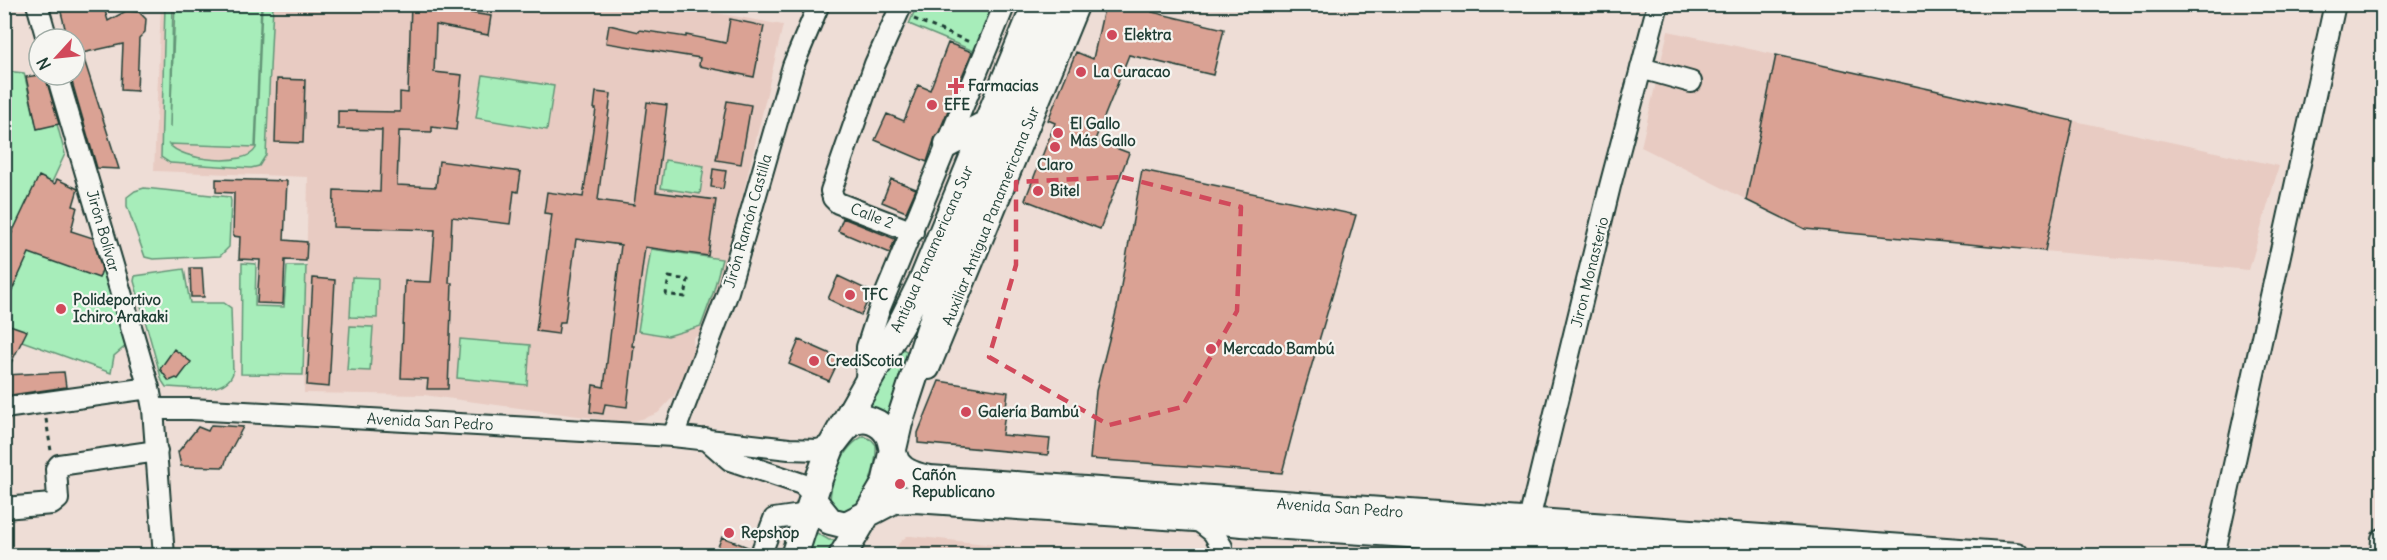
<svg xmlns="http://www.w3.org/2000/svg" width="2387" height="560" font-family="Delius,sans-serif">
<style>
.built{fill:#e8cbc2}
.green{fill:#a7edba;stroke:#639577;stroke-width:1.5}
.building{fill:#daa294;stroke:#1f3d34;stroke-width:1.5}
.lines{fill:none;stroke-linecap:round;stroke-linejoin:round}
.minor-casing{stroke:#1f3d34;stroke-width:24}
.major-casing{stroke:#1f3d34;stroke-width:30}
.path{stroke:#1f3d34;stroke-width:3;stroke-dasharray:4.5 4.5;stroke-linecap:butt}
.minor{stroke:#f6f6f2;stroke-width:20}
.major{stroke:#f6f6f2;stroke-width:26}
.marked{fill:none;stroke:#d1495b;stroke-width:4.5;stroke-dasharray:12 8;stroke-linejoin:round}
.poi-dot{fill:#d1495b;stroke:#f6f6f2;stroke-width:2}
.labels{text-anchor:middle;stroke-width:4.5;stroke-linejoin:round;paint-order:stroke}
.poi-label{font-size:15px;font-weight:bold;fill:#1f3d34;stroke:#f6f6f2;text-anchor:start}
.street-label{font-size:15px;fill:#1f3d34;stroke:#f6f6f2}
</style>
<rect width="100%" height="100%" fill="#eeddd6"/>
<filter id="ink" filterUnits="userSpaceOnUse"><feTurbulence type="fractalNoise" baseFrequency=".0167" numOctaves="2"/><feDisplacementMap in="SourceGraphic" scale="12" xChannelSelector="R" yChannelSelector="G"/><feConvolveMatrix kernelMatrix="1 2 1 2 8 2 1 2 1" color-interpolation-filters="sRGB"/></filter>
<g filter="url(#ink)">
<path class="built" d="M667,4L783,25L722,284L706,332L693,338L694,351L685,376L673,397L658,413L645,418L630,422L615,421L424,395L304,393L308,177L154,171L161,5Z
M1668,31L2279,166L2249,270L1805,229L1641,147Z
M907,536H911L1089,555H892L899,543Z"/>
<path class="green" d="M165,5H173L170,127L175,5H261L255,147L169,144C181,160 246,168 256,148L262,5H273L266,155L259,166L251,168L170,163L161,157Z
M917,5H982L993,9L976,52L909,24Z
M5,71L24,73L37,128L57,124L65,154L26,238L103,265L128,344L114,356L111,373L5,335Z
M483,75L554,86L547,130L476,118Z
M665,160L704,166L700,194L661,188Z
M144,188L230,197L231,201L229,247L220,256L153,259L145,257L127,206V197L135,191Z
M651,249L722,259L713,293L701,326L668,336L638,331Z
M242,263L256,264L255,306L284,307L287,266H306L303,375L241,374Z
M184,269L190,303H224L231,308L233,373C225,396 185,387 166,387L162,381L134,281L135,276Z
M352,277L378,278L377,318L350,317Z
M350,326L373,327L370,371L347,370Z
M460,339L530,345L527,385L457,378Z
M899,347L910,353L893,421L878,410L863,408Z
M864,436L872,440L876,445C877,464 869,491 856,505C852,510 845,512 839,515L830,504C830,481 841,447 864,436Z
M810,529L829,540H839L831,555L803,556Z"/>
<path class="building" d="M59,4H103L108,21L126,11L139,12L146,19L145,32L139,38L137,91L121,90L123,44L82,53L119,169L97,168L70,75H75V39H59L57,30L65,28Z
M411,4H466L465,12L491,16L488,35L436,25L434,72L462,75L456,130L432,127V132L399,131L397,185L436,187L439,161L521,172L518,192L514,191L510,224L452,217L449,283H452L448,389H427L428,379L401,378L405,281L431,282L435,230L333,227L334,190L380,192L382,130L338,129V111L400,112V92L408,93Z
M1105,4H1154L1152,12L1224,29L1213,75L1129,55L1095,140L1129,153L1100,229L1025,200L1055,123L1048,120L1076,52L1093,59Z
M730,19L764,26L754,77L699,66L700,58L606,43L609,25L639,32L640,30L686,37V35L726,43Z
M948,43L972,52L939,132L935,137L927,162L875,140L887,114L904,121L918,85L930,90Z
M1776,55L2073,121L2045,251L1805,229L1746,200Z
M39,75H45L59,124L37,129L26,77Z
M277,79L305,80L303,143L275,142Z
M596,92L611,94L598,200L634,205L647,102L667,105L656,192L716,200L708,256L645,247L632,346H634L627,407L605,404L603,414L590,412L593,385L604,387L621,245L576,239L565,322H560L558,334L536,331L552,214L544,213L547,192L583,197L596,109H594Z
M727,101L751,105L741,164L716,160Z
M713,169L726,171L723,189L711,187Z
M1142,170L1356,215L1300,405L1282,473L1090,459L1096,391L1117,308Z
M39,176L55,184L57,179L78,189L73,206L77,207L71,231L93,238L102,270L99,278L29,253L4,308V250Z
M216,179L287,181L284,240L307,242L306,261L285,260L283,304L257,303L260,260L239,259L240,237L233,236L234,193L216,192Z
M891,179L916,189L906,212L882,202Z
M843,218L895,239L890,253L838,231Z
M190,268H202L204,297H191Z
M838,276L872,292L861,315L828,299Z
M313,278L335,280L329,387L307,385Z
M4,323L27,331L5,375L64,372L66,387L4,396Z
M799,340L840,358L829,381L789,364Z
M174,349L191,362L178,379L176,378L169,381L160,369Z
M939,381L1008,392L1002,435L1050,439L1048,455L918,443V433Z
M211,425L243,427L227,457L224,467L181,466L178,452L198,427L208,431Z
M722,537L750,548L748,555H731L717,549Z"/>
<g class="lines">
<g class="minor-casing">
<path id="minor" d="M37,4L47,39
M902,4L875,64L831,191L833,198L838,203L913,232
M1641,68L1691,82
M57,75L149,388L153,409L164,556
M929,369L1079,4
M866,383L867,347L879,310L1005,4
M4,408L149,388
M153,409H191L673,436L789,449L818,450L832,445
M673,436L727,295L793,66L819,4
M706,439L730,460L802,484L810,492L813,500
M4,508L52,504L58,499L56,469L59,465L157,451
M1195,518L1213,532L1222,547
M760,556L774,519L808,514
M1517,556L1529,520L1610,186L1658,4
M2214,556L2335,4
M2381,556L2382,539"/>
</g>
<g class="major-casing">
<path id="major" d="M948,144L988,123
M832,445C837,439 843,430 850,424C864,414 882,422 889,436C893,445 892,455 897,463C904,473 918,477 930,479L2016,556
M813,500L830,521L846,525L894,500L915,499L1195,518L1242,523L1740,556
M794,556L820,476L832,445L904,318L924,277L1036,4
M842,556L885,484L899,423L947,276L1057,4"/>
</g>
<path class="path" d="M914,19L972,43
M669,277L688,280L685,297L666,294Z
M46,419L51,451"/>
<use href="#minor" class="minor"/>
<use href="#major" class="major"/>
</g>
</g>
<path class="marked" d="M1122,177L1241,207L1237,311L1182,407L1109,425L989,357L1016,265V182Z"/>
<g class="poi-dot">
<circle cx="1112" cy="35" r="6"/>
<circle cx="1081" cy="72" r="6"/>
<path d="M953 77h6v6h6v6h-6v6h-6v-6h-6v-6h6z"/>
<circle cx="932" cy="105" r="6"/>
<circle cx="1058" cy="133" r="6"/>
<circle cx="1055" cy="147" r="6"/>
<circle cx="1038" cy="191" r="6"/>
<circle cx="850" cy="295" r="6"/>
<circle cx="61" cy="309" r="6"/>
<circle cx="1211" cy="349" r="6"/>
<circle cx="814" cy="361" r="6"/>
<circle cx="966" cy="412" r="6"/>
<circle cx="900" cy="484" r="6"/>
<circle cx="729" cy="533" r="6"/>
</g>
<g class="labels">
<g class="poi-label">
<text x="1124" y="40">Elektra</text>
<text x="1093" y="77">La Curacao</text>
<text x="968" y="91">Farmacias</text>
<text x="944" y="110">EFE</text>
<text x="1070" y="129">El Gallo<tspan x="1070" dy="17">Más Gallo</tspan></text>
<text x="1055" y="170" text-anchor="middle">Claro</text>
<text x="1050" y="196">Bitel</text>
<text x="862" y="300">TFC</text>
<text x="73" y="305">Polideportivo<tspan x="73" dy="17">Ichiro Arakaki</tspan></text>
<text x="1223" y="354">Mercado Bambú</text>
<text x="826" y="366">CrediScotia</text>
<text x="978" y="417">Galería Bambú</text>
<text x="912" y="480">Cañón<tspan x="912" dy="17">Republicano</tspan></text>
<text x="741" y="538">Repshop</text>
</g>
<g class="street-label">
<text transform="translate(872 216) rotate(21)" y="5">Calle 2</text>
<text transform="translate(991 216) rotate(-68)" y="5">Auxiliar Antigua Panamericana Sur</text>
<text transform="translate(748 221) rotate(-74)" y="5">Jirón Ramón Castilla</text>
<text transform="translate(103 231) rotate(74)" y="5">Jirón Bolívar</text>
<text transform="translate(932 249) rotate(-66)" y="5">Antigua Panamericana Sur</text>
<text transform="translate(1590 272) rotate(-76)" y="5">Jiron Monasterio</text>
<text transform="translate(430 422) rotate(3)" y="5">Avenida San Pedro</text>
<text transform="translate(1340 508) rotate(4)" y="5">Avenida San Pedro</text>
</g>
</g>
<rect width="2387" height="560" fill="none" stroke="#f6f6f2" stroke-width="24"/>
<rect x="12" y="12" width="2363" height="536" fill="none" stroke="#1f3d34" stroke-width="2" filter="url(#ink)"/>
<g transform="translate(57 57) rotate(243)"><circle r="28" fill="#f6f6f2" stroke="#a0aca6" stroke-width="1.5"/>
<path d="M0-4.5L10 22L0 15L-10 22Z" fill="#d1495b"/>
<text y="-9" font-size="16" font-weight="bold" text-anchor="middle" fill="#1f3d34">N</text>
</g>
</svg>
